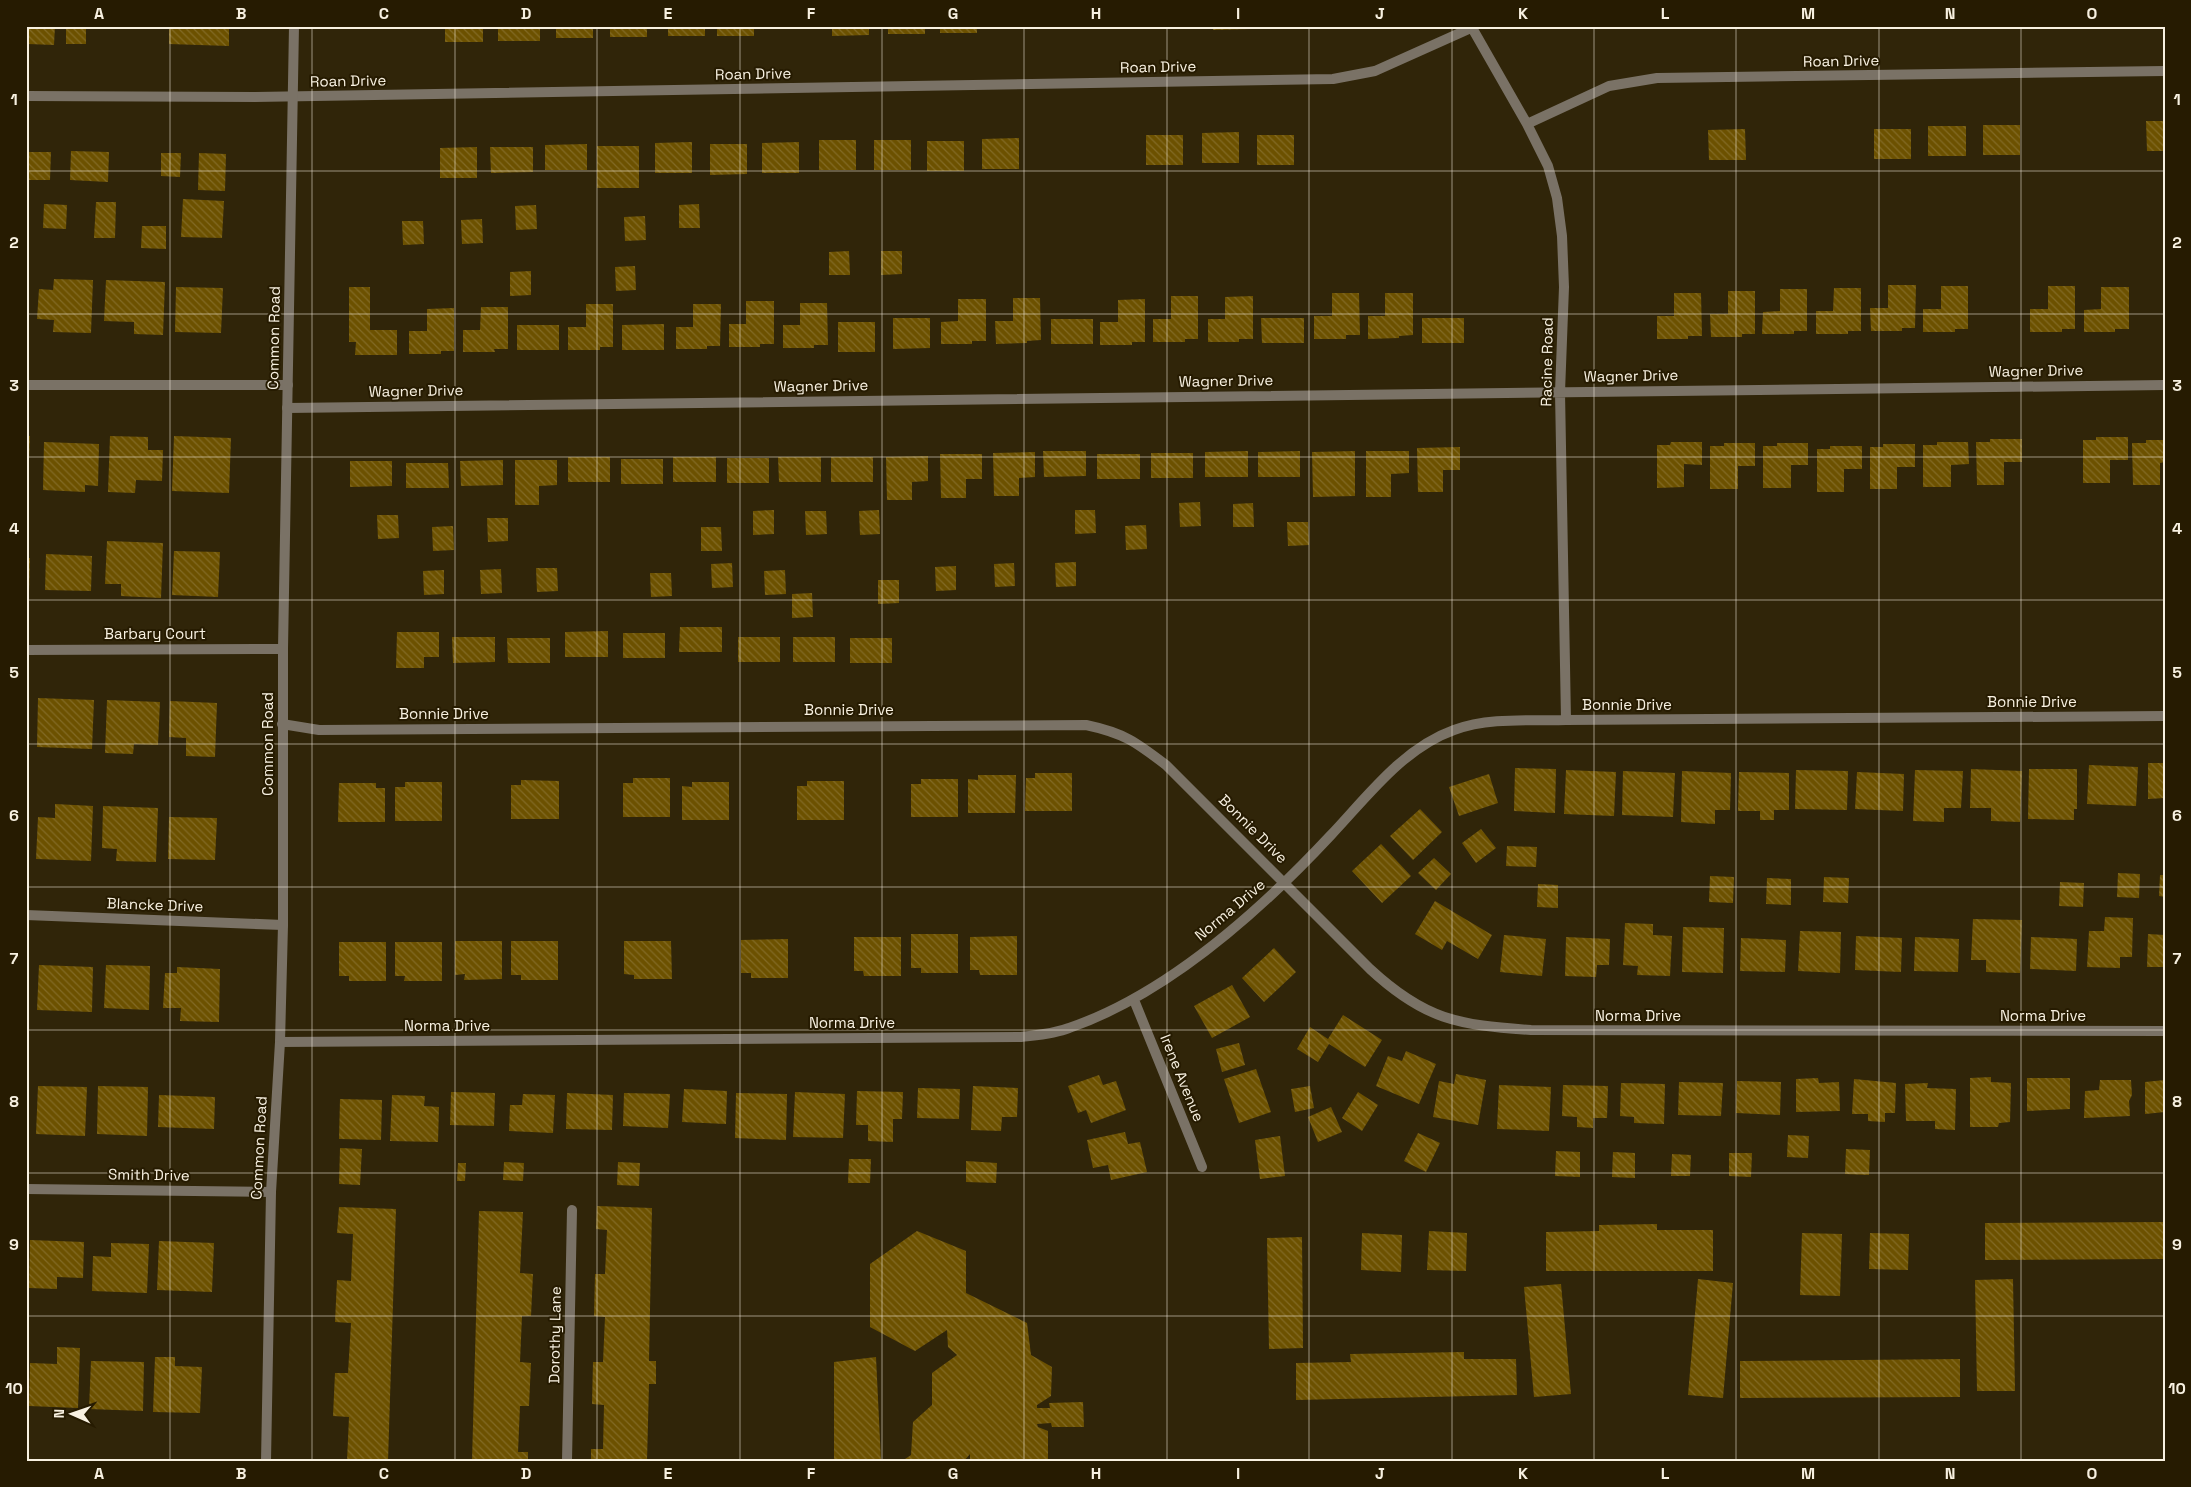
<svg xmlns="http://www.w3.org/2000/svg" width="2191" height="1487" font-family="'Space Grotesk',sans-serif">
<style>
.building{fill:url(#building-back-hatch)}
.lines{fill:none;stroke-linecap:round;stroke-linejoin:round}
.minor{stroke:#7a7266;stroke-width:10}
.tertiary{stroke:#7a7266;stroke-width:10}
.grid{fill:none;stroke:#f8f1e1;stroke-width:1;stroke-opacity:0.55}
.labels{text-anchor:middle;stroke-width:4;stroke-linejoin:round;paint-order:stroke}
.street-label{font-size:15px;fill:#f8f1e1;stroke:#261b01}
.neatline{fill:none;stroke:#f8f1e1;stroke-width:2}
.grid-label{font-size:16px;text-anchor:middle;font-weight:bold;fill:#f8f1e1}
</style>
<defs>
<pattern id="building-back-hatch" width="6" height="6" patternUnits="userSpaceOnUse" patternTransform="scale(1.25)"><rect width="6" height="6" fill="#6c5100"/><path d="M-1 5l2 2M0 0l6 6M5-1l2 2" fill="none" stroke="#826a25"/></pattern>
</defs>
<rect width="100%" height="100%" fill="#302509"/>
<path class="building" d="M28,26H55L54,45L28,44Z
M66,26H86V44H66Z
M169,26H229V46L169,44Z
M445,26H483V42H445Z
M498,26H540V41H498Z
M556,26H593V38H556Z
M610,26H647V37H610Z
M668,26H705V36H668Z
M717,26H754V36H717Z
M832,26H869V35L832,36Z
M888,26H925V34H888Z
M940,26H977V33H940Z
M1109,26H1141V28H1109Z
M1160,26H1197V29H1160Z
M1213,26H1250V29L1213,30Z
M2146,121H2165V151H2147Z
M1983,125H2020V155H1983Z
M1928,126H1966V156H1928Z
M1745,129L1746,160H1709L1708,130Z
M1874,129H1911V159H1874Z
M1239,132V163H1202V133Z
M1146,135H1183V165H1146Z
M1257,135H1294V165H1257Z
M1019,138V169H982V139Z
M819,140H856V170H819Z
M874,140H911V170H874Z
M927,141H964V171H927Z
M692,142V173H655V143Z
M799,142V173H762V143Z
M587,144V170H545V145Z
M710,144H747V174L710,175Z
M597,146H639V188H597Z
M477,147V178H440V148Z
M490,147H533V172L491,173Z
M71,151L109,152L108,182L70,180Z
M26,152H51L50,180H26Z
M161,153H181L180,177L161,176Z
M199,153L226,154L225,191L198,190Z
M183,199L224,201L222,238L181,237Z
M96,202H116L115,238H94Z
M44,204L67,205L66,229L43,228Z
M699,204L700,228H679V205Z
M536,205L537,229L516,230L515,206Z
M645,216L646,240L625,241L624,217Z
M482,219L483,243L462,244L461,220Z
M402,221H423L424,244L403,245Z
M142,226H166V249L141,248Z
M849,251L850,275H829V252Z
M881,251H902V274L881,275Z
M635,266L636,290L616,291L615,267Z
M531,271V295L510,296V272Z
M54,279L93,280L91,333L53,332L54,320L37,319L39,289L53,290Z
M106,280L165,282L163,335L134,334V322L104,321Z
M1888,285H1916L1915,328H1902V331H1871L1870,308H1888Z
M1941,286H1968V329H1955V332H1923V309H1941Z
M2048,286H2075V329H2062V332H2030V309H2048Z
M176,287L223,288L221,333L175,332Z
M349,287H370V330H397V355H355L356,342H349Z
M2101,287H2129V329H2115V332H2084V310L2101,309Z
M1834,288H1861V331H1848V334H1816V311H1833Z
M1780,289H1807V331H1794V334H1762L1763,312L1780,311Z
M1728,291H1755V334H1742V337H1711L1710,314H1728Z
M1332,293H1359L1360,335H1346V339H1314V316H1332Z
M1385,293H1413V335L1399,336V338L1368,339V316H1385Z
M1674,293H1701L1702,336H1688V339H1657V316H1674Z
M1171,296H1198V339H1185V342H1153V319H1171Z
M1253,296V339H1239V342H1208V319H1225V297Z
M1013,298H1040L1041,340L1027,341V343L996,344L995,321H1013Z
M958,299H986V341H972V344H941V322L958,321Z
M1145,299V342H1132V345H1100V322H1118V300Z
M746,301H774V344H760V347H729V324H746Z
M800,303H827L828,345H814V348H783V325H800Z
M586,304H613V347H600V350H568V327H586Z
M693,304H721L720,346H707V349H676V327H693Z
M481,307H508V349H494L495,352H463V330H480Z
M454,308V351H441V354H409V331H427V309Z
M893,318H930V348L893,349Z
M1261,318H1304V343H1262Z
M1422,318H1464V343H1422Z
M1051,319H1093V344H1051Z
M838,322H875V352H838Z
M664,324V350H622V325Z
M517,325H559V350H517Z
M26,436H30L28,484H26Z
M110,436L148,437V450H163L162,481L136,480L135,493L108,492Z
M174,436L231,438L229,493L172,491Z
M2096,437H2128V460H2110V483H2083V440H2096Z
M1990,439H2022V462H2004V485H1977L1976,442H1990Z
M2146,440H2165V462L2160,463V485H2133L2132,443H2146Z
M44,442L99,444L98,486L85,485V492L43,490Z
M1671,442H1702V465L1684,464V487L1657,488V445H1670Z
M1937,442H1968L1969,464L1951,465V487H1923V445H1937Z
M1724,443H1755V466H1738V489H1710V446H1724Z
M1777,443H1808V465H1791V488H1763V446H1777Z
M1883,444H1915V467H1897V489H1870V447H1883Z
M1830,446H1862V469H1844V492H1817V449H1830Z
M1460,447V470H1443V492H1418L1417,448Z
M1043,451H1086V476L1044,477Z
M1248,451V477H1205V452Z
M1300,451V477H1258V452Z
M1355,451V496L1313,497L1312,452Z
M1366,451H1409V473L1391,474V497H1366Z
M1035,452V477L1019,478V496H994L993,453Z
M1151,453H1193V478H1151Z
M940,454H982V479H966V498H941Z
M1097,454H1140V479H1097Z
M928,456V481L912,482V500H887L886,457Z
M568,457H610V482H568Z
M673,457H716V482H673Z
M778,457H821V482H779Z
M831,457H873V482H831Z
M727,458H769V483H727Z
M621,459H663V484H621Z
M503,460V485L461,486L460,461Z
M515,460H557V485L539,486V505H515Z
M350,461H392V486L350,487Z
M406,463H448L449,488H406Z
M1200,502L1201,526L1180,527L1179,503Z
M1253,503L1254,527H1233V504Z
M774,510V534L753,535V511Z
M879,510L880,534L860,535L859,511Z
M1075,510H1095L1096,533L1075,534Z
M805,511H826L827,534L806,535Z
M377,515H398L399,538L378,539Z
M487,518H508V541L488,542Z
M1287,522H1308L1309,545L1288,546Z
M1146,525L1147,549L1126,550L1125,526Z
M453,526L454,550L433,551L432,527Z
M701,527H721L722,551H701Z
M107,541L163,543L161,598L121,596V584H105Z
M174,551L220,552L218,597L172,595Z
M46,554L92,556L91,591L45,590Z
M26,558H30L29,592H26Z
M1076,562V586L1056,587L1055,563Z
M732,563L733,587L712,588L711,564Z
M1014,563L1015,586L995,587L994,564Z
M956,566V590L936,591L935,567Z
M536,568H557L558,591L537,592Z
M501,569L502,593L481,594L480,570Z
M444,570V594L424,595L423,571Z
M785,570L786,594L765,595L764,571Z
M650,573H671L672,596L651,597Z
M878,580H899V603L878,604Z
M812,593L813,617L792,618V594Z
M680,627H722V652H679Z
M608,631V657H565V632Z
M397,632H439V657H424V668H396Z
M623,633H665V658H623Z
M452,637H495V662L453,663Z
M738,637H780V662H738Z
M793,637H835V662H793Z
M507,638H550V663H508Z
M850,638H892V663H850Z
M38,698L94,700L92,749L37,747Z
M107,700L160,702L158,745L134,744L133,754L105,753Z
M170,701L217,703L215,757L186,756V738L169,737Z
M2148,763H2165V798L2148,799Z
M2089,765L2138,767L2136,806L2087,804Z
M1515,768L1556,769L1555,813L1514,811Z
M1971,769L2022,771L2020,822L1991,821V808H1970Z
M2029,769H2077V809H2074V820L2028,819Z
M1566,770L1616,772L1614,816L1564,814Z
M1796,770L1848,771L1847,810L1795,809Z
M1915,770L1963,771L1961,808H1944V822L1913,821Z
M1623,771L1675,773L1673,817L1622,815Z
M1682,771L1731,773L1730,810H1715V824L1681,822Z
M1739,772L1789,773V810H1774V820H1760V811H1738Z
M1857,772L1904,774L1903,811L1855,809Z
M1035,773H1072V811H1025L1026,778H1035Z
M1489,774L1498,803L1459,816L1449,787Z
M978,775H1016L1015,813H968V779L978,780Z
M633,778H670V817H623V783H633Z
M921,779H958V817H911V784H921Z
M521,780L559,781V819H511V785H521Z
M807,781H844V820H797V786H807Z
M405,782H442V821H395V787H405Z
M692,782H729V820H682V786L692,787Z
M339,783H376V788H385V822H338Z
M55,804L93,806L91,861L36,859L38,817L55,818Z
M103,806L158,808L156,862L116,861L117,849L102,848Z
M1420,809L1442,832L1413,860L1390,836Z
M169,817L217,818L215,860L168,859Z
M1481,829L1496,848L1476,863L1462,843Z
M1381,844L1411,876L1382,903L1352,871Z
M1507,846L1537,847L1536,867L1506,866Z
M1434,858L1451,874L1436,890L1418,873Z
M2118,873L2140,874L2139,898L2117,897Z
M2160,875H2165V897L2159,896Z
M1710,876L1734,877L1733,903L1709,902Z
M1824,877L1849,878L1848,903L1823,902Z
M1767,878L1791,879V905L1766,904Z
M2060,882L2084,883L2083,907L2059,906Z
M1538,884L1558,885V908L1537,907Z
M1435,901L1492,935L1478,959L1447,941L1442,950L1415,934Z
M2105,917L2133,918L2132,957H2120V968L2087,967L2089,931H2104Z
M1973,919L2022,920L2020,973L1986,972V960H1971Z
M1625,923L1653,924V935L1672,936L1670,976L1637,975L1638,966L1623,965Z
M1683,927L1724,928L1723,973L1682,972Z
M1800,931L1841,932L1840,973L1798,971Z
M911,934H958V973H921V968H911Z
M2148,934L2165,935V967H2147Z
M1504,935L1546,939L1542,976L1500,972Z
M1017,936V975H980L979,970H970V937Z
M1856,936L1902,938L1901,972L1855,970Z
M854,937H901V976H864L863,971H854Z
M1566,937L1610,939L1609,965H1597L1596,977L1565,976Z
M1915,937L1959,939L1958,972L1914,971Z
M2031,937L2077,939L2076,971L2030,969Z
M1741,938L1786,940L1785,972L1740,971Z
M788,939V978H751V973H741V940Z
M455,941H502V979L464,980L465,974L455,975Z
M511,941H558V980H521V975H511Z
M624,941H671L672,979H634V975L624,974Z
M339,942H386V981H349V976H339Z
M395,942H442V981H404L405,976H395Z
M1274,948L1296,972L1264,1002L1242,978Z
M39,965L93,967L92,1012L37,1010Z
M106,965L150,966L149,1010L104,1008Z
M177,967L220,969L219,1022L180,1021L181,1008H163L165,973H177Z
M1232,985L1250,1017L1212,1038L1194,1006Z
M1343,1015L1382,1040L1365,1067L1329,1044L1318,1062L1297,1049L1310,1027L1328,1039Z
M1239,1043L1245,1065L1222,1072L1216,1049Z
M1406,1051L1436,1064L1419,1104L1376,1086L1388,1056L1402,1061Z
M1256,1069L1271,1112L1239,1123L1224,1079Z
M1456,1074L1486,1080L1478,1125L1433,1117L1439,1081L1454,1084Z
M1099,1075L1103,1085L1116,1081L1126,1110L1091,1123L1086,1110L1078,1113L1068,1086Z
M1991,1077V1082L2011,1083L2010,1122L1999,1123L1998,1127H1970V1078Z
M1818,1078L1819,1083L1839,1082L1840,1111L1796,1112V1079Z
M2027,1078H2070V1109L2027,1111Z
M1854,1079L1896,1083L1895,1113H1885V1122L1868,1121V1114H1852Z
M2100,1080H2131L2132,1095L2129,1101L2130,1116L2084,1118L2085,1091L2099,1090Z
M2165,1080V1112L2145,1114V1082Z
M1737,1081L1781,1082L1780,1115L1736,1113Z
M1679,1082L1723,1083L1721,1116L1678,1115Z
M1621,1083L1665,1084L1664,1124L1634,1123V1117L1620,1116Z
M1928,1083L1927,1088L1956,1089L1955,1130L1935,1129V1121H1906L1905,1084Z
M1499,1085L1551,1087L1549,1131L1497,1129Z
M1563,1085L1608,1086L1607,1118H1593V1128L1577,1127V1117L1562,1116Z
M38,1086L87,1087L85,1136L36,1134Z
M98,1086L148,1087L147,1136L97,1134Z
M973,1086L1018,1088L1017,1117H1002L1001,1131L971,1130Z
M1310,1086L1314,1108L1295,1112L1291,1089Z
M918,1088L960,1089L959,1119L917,1118Z
M684,1089L727,1091L726,1124L682,1122Z
M857,1091L903,1092L902,1119H893V1142L868,1141V1125H856Z
M451,1092L495,1093L494,1126L450,1125Z
M795,1092L845,1094L843,1138L793,1137Z
M1358,1092L1378,1105L1362,1131L1342,1118Z
M567,1093L613,1095L612,1130L566,1129Z
M624,1093L670,1094L668,1128L623,1126Z
M736,1093L787,1094L786,1140L735,1138Z
M523,1094L555,1095L553,1133L509,1131L510,1105H522Z
M159,1095L215,1097L214,1129L158,1127Z
M392,1095L425,1096L424,1106L439,1107L438,1142L390,1141Z
M340,1099L382,1100L381,1140L339,1139Z
M1331,1107L1342,1132L1318,1142L1308,1117Z
M1125,1132L1128,1144L1140,1142L1147,1172L1111,1180L1108,1165L1093,1168L1087,1140Z
M1418,1133L1440,1143L1426,1172L1404,1161Z
M1788,1135L1809,1136L1808,1158L1787,1157Z
M1280,1136L1285,1176L1260,1179L1255,1140Z
M340,1148L362,1149L360,1185L339,1184Z
M1846,1149L1870,1150L1869,1175L1845,1174Z
M1556,1151L1580,1152V1177L1555,1176Z
M1613,1152L1635,1153V1178L1612,1177Z
M1729,1153H1752L1751,1177L1729,1176Z
M1672,1154L1691,1155L1690,1176H1671Z
M849,1159H871L870,1183H848Z
M966,1161L997,1163L996,1183L966,1182Z
M504,1162L524,1163L523,1181L503,1180Z
M618,1162L640,1163L639,1186L617,1185Z
M458,1163H466L465,1181H457Z
M597,1206L652,1208L649,1361H656V1384H649L647,1461H591V1449H603L604,1405L592,1404L593,1362H603L605,1317L594,1316L595,1274H605L607,1230L596,1229Z
M339,1207L396,1209L388,1461H347L349,1417L333,1416L335,1373H348L351,1323L335,1322L337,1280L351,1281L353,1234L337,1233Z
M479,1211L523,1212L520,1273L533,1274L531,1316H522L520,1362L531,1363L529,1406H520L518,1452H528V1461H472Z
M2165,1222V1259L1985,1260V1223Z
M1657,1224V1230H1713V1271H1546V1232L1599,1231V1225Z
M917,1231L966,1251V1293L1027,1323L1031,1355L1052,1367L1051,1396L1037,1405V1408H1050L1049,1403L1083,1402L1084,1427H1052L1051,1423L1037,1424L1038,1427L1048,1431V1461H970V1454L964,1461H902L911,1455L913,1422L932,1405V1373L957,1355L948,1347L947,1330L915,1351L870,1327V1264Z
M1429,1231L1467,1233L1466,1271L1427,1270Z
M1362,1233L1402,1235L1401,1272L1361,1270Z
M1802,1233L1842,1234L1840,1296L1800,1295Z
M1870,1233L1909,1234L1908,1270L1869,1269Z
M1302,1237L1303,1348L1269,1349L1267,1238Z
M30,1240L84,1242L83,1278L57,1277V1289L29,1288Z
M159,1241L214,1243L212,1292L157,1290Z
M111,1243L149,1244L147,1293L92,1291L93,1256L111,1257Z
M1698,1279L1733,1283L1723,1398L1688,1395Z
M2013,1279L2015,1391H1977L1975,1280Z
M1561,1284L1571,1394L1534,1397L1524,1287Z
M57,1347L80,1348L78,1408L29,1406L30,1363L57,1364Z
M1464,1352V1359H1516L1517,1395L1296,1400V1363L1351,1362L1350,1354Z
M155,1357H175V1366L202,1367L200,1413L153,1412Z
M876,1357L881,1461H834V1362Z
M1960,1359V1397L1740,1398V1361Z
M91,1361L144,1362L143,1411L89,1409Z"/>
<g class="lines">
<path class="minor" d="M1471,26L1527,124L1548,166L1557,198L1562,236L1564,287L1560,392L1566,720
M26,96L255,97L1333,79L1375,71L1471,28
M1527,124L1609,86L1657,78L2165,71
M26,385H288
M287,408L2165,385
M26,650L283,649
M282,724L319,730L1086,725C1124,733 1136,742 1166,765L1370,969C1425,1020 1458,1025 1531,1030L2165,1031
M26,915L283,925
M1134,1000L1202,1167
M280,1042L1021,1037C1037,1035 1054,1034 1069,1028C1168,994 1261,910 1331,835C1367,797 1403,748 1454,730C1489,717 1530,721 1566,720L2165,716
M26,1189L271,1192
M567,1461L572,1210"/>
<path class="tertiary" d="M266,1461L271,1192L280,1042L283,925V649L294,26"/>
</g>
<path class="grid" d="M170,26V1461M312,26V1461M455,26V1461M597,26V1461M740,26V1461M882,26V1461M1024,26V1461M1167,26V1461M1309,26V1461M1452,26V1461M1594,26V1461M1736,26V1461M1879,26V1461M2021,26V1461M26,171H2165M26,314H2165M26,457H2165M26,600H2165M26,744H2165M26,887H2165M26,1030H2165M26,1173H2165M26,1316H2165"/>
<g class="labels">
<g class="street-label">
<text transform="translate(1841 61) rotate(-1)" y="5">Roan Drive</text>
<text transform="translate(1158 67) rotate(-1)" y="5">Roan Drive</text>
<text transform="translate(753 74) rotate(-1)" y="5">Roan Drive</text>
<text transform="translate(348 81) rotate(-1)" y="5">Roan Drive</text>
<text transform="translate(274 338) rotate(-89)" y="5">Common Road</text>
<text transform="translate(1547 362) rotate(-89)" y="5">Racine Road</text>
<text transform="translate(2036 371) rotate(-1)" y="5">Wagner Drive</text>
<text transform="translate(1631 376) rotate(-1)" y="5">Wagner Drive</text>
<text transform="translate(1226 381) rotate(-1)" y="5">Wagner Drive</text>
<text transform="translate(821 386) rotate(-1)" y="5">Wagner Drive</text>
<text transform="translate(416 391) rotate(-1)" y="5">Wagner Drive</text>
<text x="155" y="639">Barbary Court</text>
<text x="2032" y="707">Bonnie Drive</text>
<text x="1627" y="710">Bonnie Drive</text>
<text x="849" y="715">Bonnie Drive</text>
<text x="444" y="719">Bonnie Drive</text>
<text transform="translate(268 744) rotate(-90)" y="5">Common Road</text>
<text transform="translate(1253 829) rotate(45)" y="5">Bonnie Drive</text>
<text transform="translate(155 905) rotate(2)" y="5">Blancke Drive</text>
<text transform="translate(1230 910) rotate(-40)" y="5">Norma Drive</text>
<text x="1638" y="1021">Norma Drive</text>
<text x="2043" y="1021">Norma Drive</text>
<text x="852" y="1028">Norma Drive</text>
<text x="447" y="1031">Norma Drive</text>
<text transform="translate(1182 1078) rotate(68)" y="5">Irene Avenue</text>
<text transform="translate(259 1148) rotate(-87)" y="5">Common Road</text>
<text transform="translate(149 1175) rotate(1)" y="5">Smith Drive</text>
<text transform="translate(555 1335) rotate(-89)" y="5">Dorothy Lane</text>
</g>
</g>
<rect width="2191" height="1487" fill="none" stroke="#261b01" stroke-width="55"/>
<g transform="translate(72 1414) rotate(272)" stroke="#261b01" stroke-width="4" paint-order="stroke">
<path d="M0-4L9 19L0 12L-9 19Z" fill="#f8f1e1"/>
<text y="-8" font-size="14" font-weight="bold" text-anchor="middle" fill="#f8f1e1">N</text>
</g>
<rect x="28" y="28" width="2136" height="1432" class="neatline"/>
<g class="grid-label">
<text x="99" y="19">A</text>
<text x="241" y="19">B</text>
<text x="384" y="19">C</text>
<text x="526" y="19">D</text>
<text x="668" y="19">E</text>
<text x="811" y="19">F</text>
<text x="953" y="19">G</text>
<text x="1096" y="19">H</text>
<text x="1238" y="19">I</text>
<text x="1380" y="19">J</text>
<text x="1523" y="19">K</text>
<text x="1665" y="19">L</text>
<text x="1808" y="19">M</text>
<text x="1950" y="19">N</text>
<text x="2092" y="19">O</text>
<text x="14" y="105">1</text>
<text x="2177" y="105">1</text>
<text x="14" y="248">2</text>
<text x="2177" y="248">2</text>
<text x="14" y="391">3</text>
<text x="2177" y="391">3</text>
<text x="14" y="534">4</text>
<text x="2177" y="534">4</text>
<text x="14" y="678">5</text>
<text x="2177" y="678">5</text>
<text x="14" y="821">6</text>
<text x="2177" y="821">6</text>
<text x="14" y="964">7</text>
<text x="2177" y="964">7</text>
<text x="14" y="1107">8</text>
<text x="2177" y="1107">8</text>
<text x="14" y="1250">9</text>
<text x="2177" y="1250">9</text>
<text x="14" y="1394">10</text>
<text x="2177" y="1394">10</text>
<text x="99" y="1479">A</text>
<text x="241" y="1479">B</text>
<text x="384" y="1479">C</text>
<text x="526" y="1479">D</text>
<text x="668" y="1479">E</text>
<text x="811" y="1479">F</text>
<text x="953" y="1479">G</text>
<text x="1096" y="1479">H</text>
<text x="1238" y="1479">I</text>
<text x="1380" y="1479">J</text>
<text x="1523" y="1479">K</text>
<text x="1665" y="1479">L</text>
<text x="1808" y="1479">M</text>
<text x="1950" y="1479">N</text>
<text x="2092" y="1479">O</text>
</g>
</svg>
